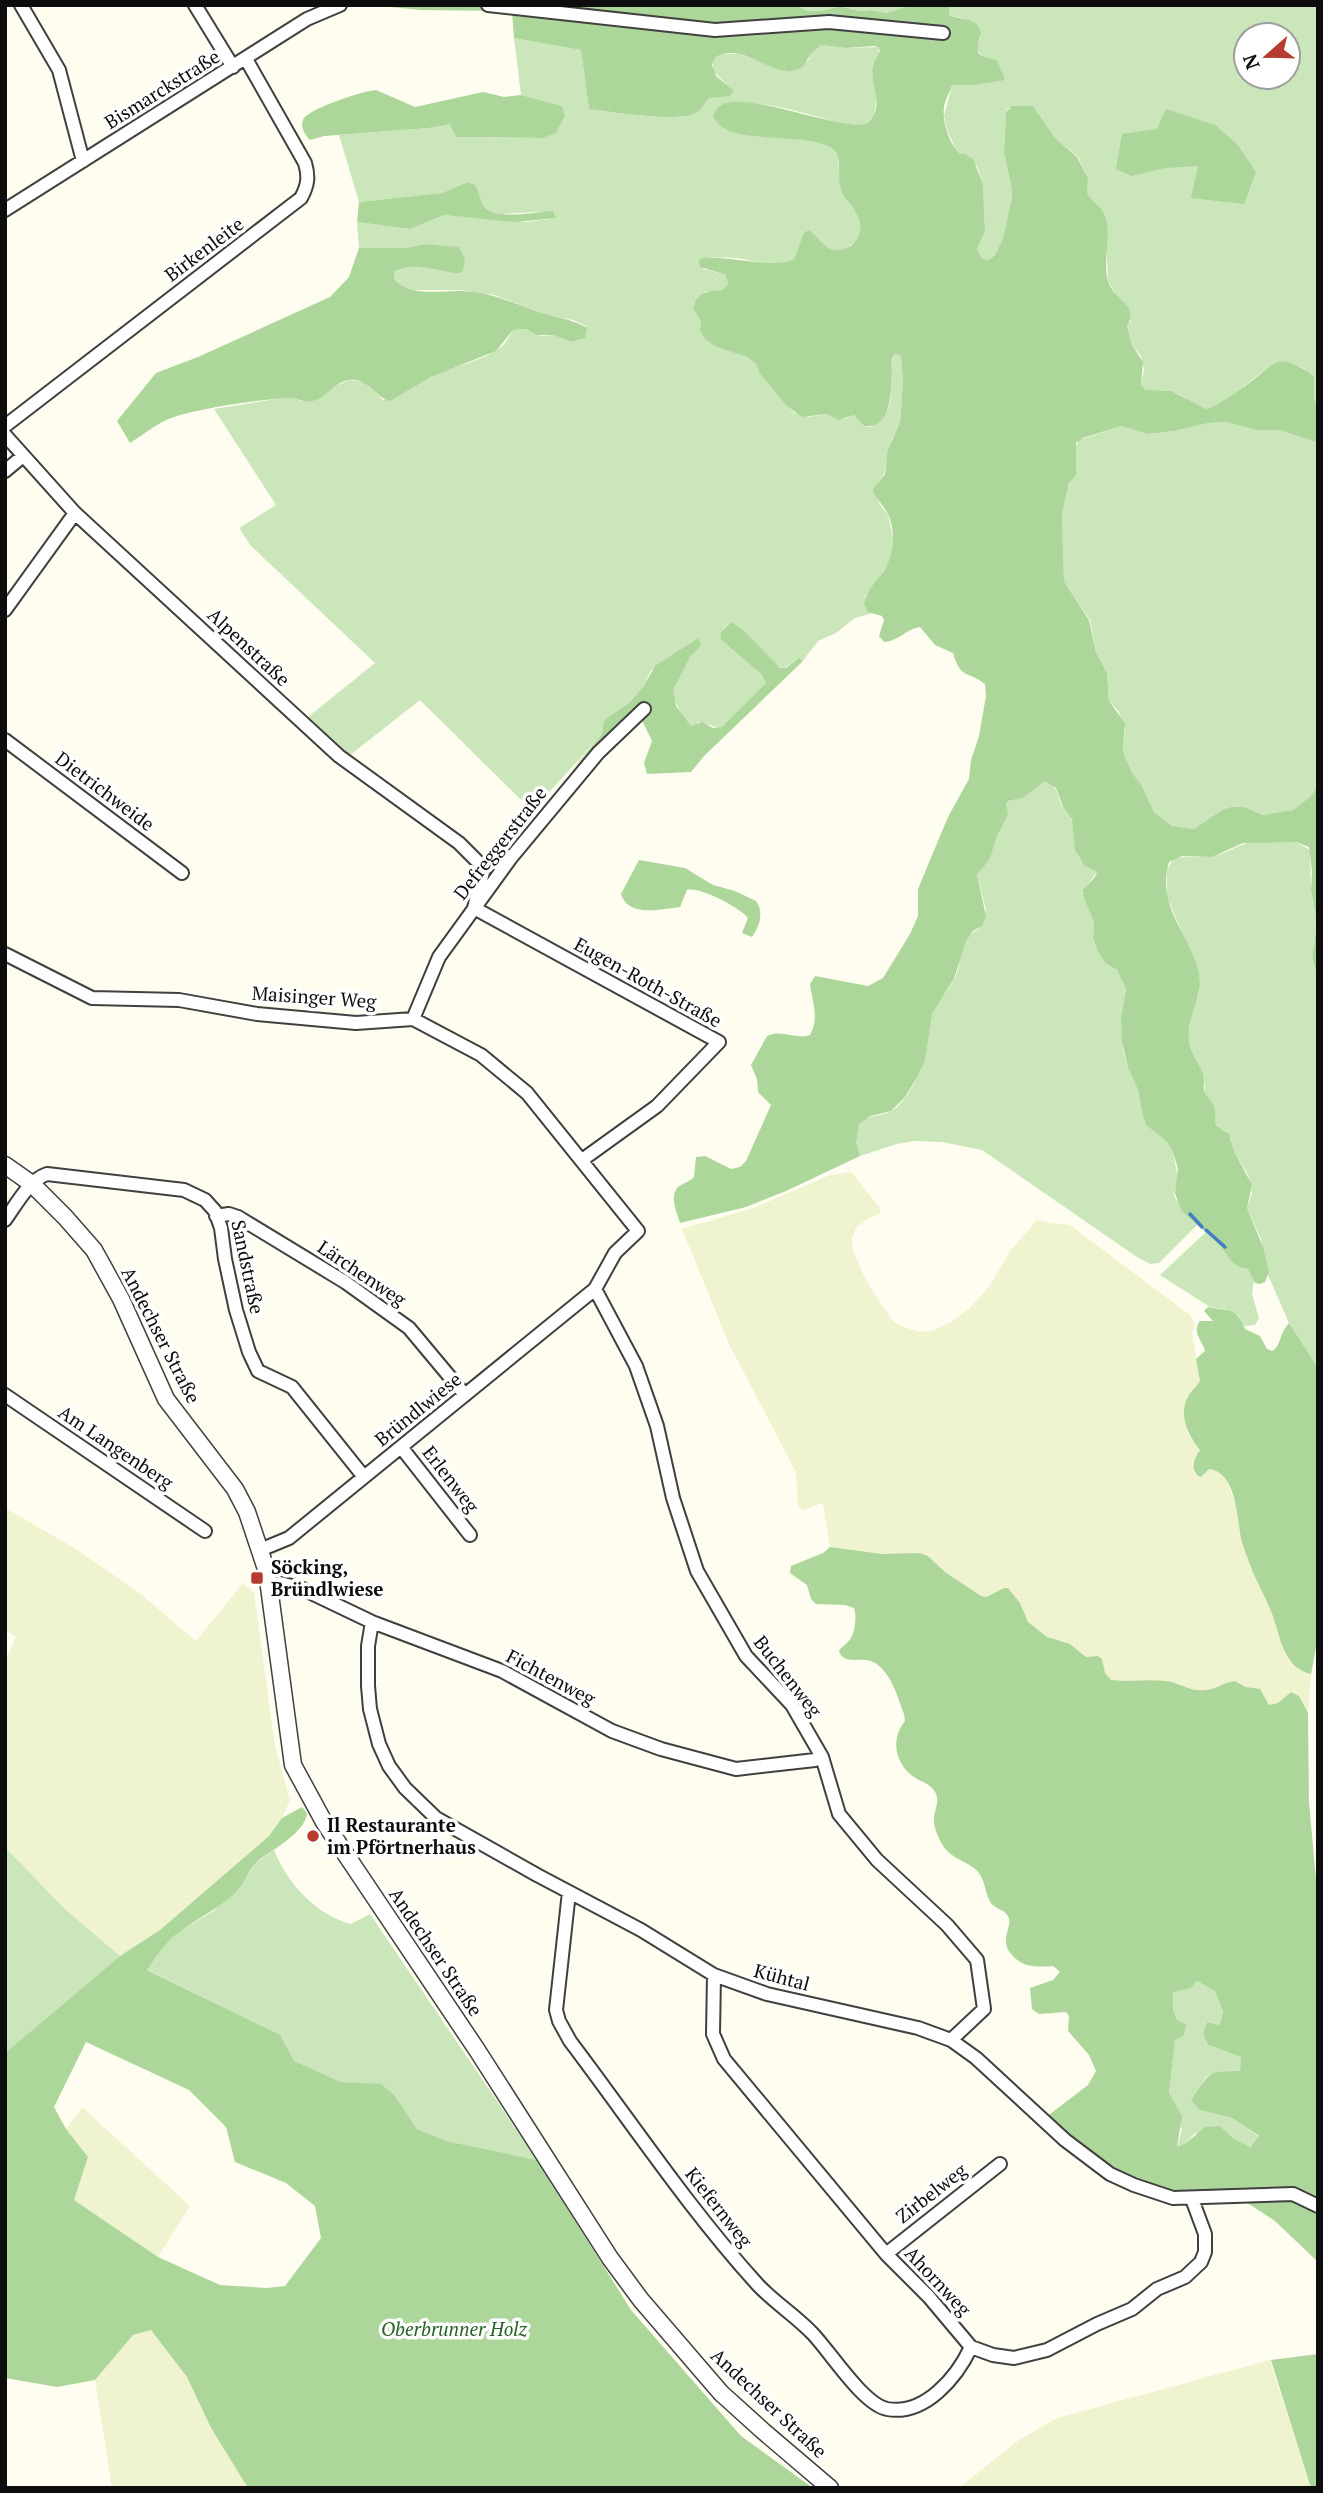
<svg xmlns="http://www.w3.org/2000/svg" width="1323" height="2493" font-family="'PT Serif',serif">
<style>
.farmland{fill:#f0f3d0}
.green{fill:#cbe6bb;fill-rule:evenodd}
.forest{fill:#add69b;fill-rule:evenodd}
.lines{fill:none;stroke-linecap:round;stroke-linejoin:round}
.stream{stroke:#427dc5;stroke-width:3.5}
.minor-casing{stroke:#404040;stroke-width:16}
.tertiary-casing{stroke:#404040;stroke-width:19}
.minor{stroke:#fff;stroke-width:12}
.tertiary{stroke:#fff;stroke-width:16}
.poi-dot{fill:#b53c2e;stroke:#fff;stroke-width:2.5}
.labels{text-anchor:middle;stroke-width:7;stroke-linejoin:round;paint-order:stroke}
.street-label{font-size:19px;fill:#0d0d0d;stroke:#fff}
.poi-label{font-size:19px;font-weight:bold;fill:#0d0d0d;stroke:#fff;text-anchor:start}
.park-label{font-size:19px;font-style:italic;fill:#256122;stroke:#fff}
</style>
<rect width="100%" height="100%" fill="#fefdef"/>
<path class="farmland" d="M848,1172L852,1173L880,1208V1213L867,1219L856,1228L852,1239L853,1251L865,1278L882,1306L894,1322L904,1327L920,1332L934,1330L951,1322L969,1309L989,1287L1010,1251L1037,1220L1050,1223L1070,1225L1190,1315L1195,1324L1192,1333L1200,1381L1186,1402L1184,1420L1190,1437L1200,1450L1193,1465L1195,1474L1201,1477L1209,1469L1215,1470L1222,1475L1227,1481L1238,1510L1240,1534L1247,1556L1271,1611L1286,1658L1299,1668L1311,1674L1308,1713L1299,1696L1291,1692L1278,1703L1269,1705L1250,1688L1235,1681L1213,1689L1197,1691H1189L1180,1684L1167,1681L1111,1680L1105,1673L1102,1659L1098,1656L1086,1657L1047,1637L1028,1622L1020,1603L998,1590L985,1597L981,1596L945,1572L928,1556L882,1554L830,1547L823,1504L822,1503L804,1510L798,1506L796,1472L729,1344L682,1229L753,1208L830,1175Z
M5,1508L71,1546L137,1591L196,1641L243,1583L254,1593L275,1746L290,1800L282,1818L269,1836L160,1930L120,1956L65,1909L5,1847V1662L16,1637L5,1629Z
M82,2107L190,2206L158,2257L74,2200L88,2157L66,2129Z
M151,2330L187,2377L211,2428L248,2488H112L95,2380L133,2335Z
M1270,2360L1311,2488H959L1019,2440L1057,2418Z"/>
<path class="green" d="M796,5H911L887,13L871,10L859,11L840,6L821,11H808Z
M949,5H1318V403L1314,400L1305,369C1300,367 1293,363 1289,363C1263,361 1233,403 1206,409C1194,405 1185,396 1174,392C1165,389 1155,392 1145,391L1141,385L1144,370L1141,356L1132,345L1127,326L1131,320L1108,281L1105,217L1086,193L1088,178L1078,157L1055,138L1033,106L1008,108L1006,112L1004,153L1012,189V197L1003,238L995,255L989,260L982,259L977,249L985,231L983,184L977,166L957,152L947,130L944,116L952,85H973L984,58L976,48L981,36L962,18L949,15ZM1246,35H1288V77H1246Z
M514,38L581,50L589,109C611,112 676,122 694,114C702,110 704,104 709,98L731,95L733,91L713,71V59L719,54H739L786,71L808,61L811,54L821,45L846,48L878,47L880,55L874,82L878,93L874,115L865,124C848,127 831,120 815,116C789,109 747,98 721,105L757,137C781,135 817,136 837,152C840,168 838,186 847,200C853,210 863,216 861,229C858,246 837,257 823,246C819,243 816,237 813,233L801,242L794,259C775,271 752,258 733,258C725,257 718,258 710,257L703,269L727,275L728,284L722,290L705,292L694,303L693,308L701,322L700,330L709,342L747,357L756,364L760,374L794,413L809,417L827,414L845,419L854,415L864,426L870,427C905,408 882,380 895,354L901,356L903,382L900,422L891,442L884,474L874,487L879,503L888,515L893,537V548L890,561L865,597L868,612L873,613L855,618L836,633L818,641L802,662L800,657L783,669L776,665L736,625H727L721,632L720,639L761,674L766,683L725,726L719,728L699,722L693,727L685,721L672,695C674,681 689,656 699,647L697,638L696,639L651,670L643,687L629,703L604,720L602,734L534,809L519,798L420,700L350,755L308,717L375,663L251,546L239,528L276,505L214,409L289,397L302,401H313L337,385L350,380L364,382L383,400C404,395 419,382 438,374C458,365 482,361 500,348C506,344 509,336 513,330L526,329L541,336L553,335L570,342L582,339L586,326L573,320L551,316L494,295L460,290H414L404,288L394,278V272C413,261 440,270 461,273L464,264L458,248L425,244L406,248H359L357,222L410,229L444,215L527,222L556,218L536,212L501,214L490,212L485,207L471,183L468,182L442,193L359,202L339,135L429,128L450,123L456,137L543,138L556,133L565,116L562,106L521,95Z
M1226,422L1256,430H1280L1318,443V785L1311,796L1293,810L1264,815L1245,807L1222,810L1194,829L1172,826L1154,812L1141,784L1132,773L1125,757L1123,750L1125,730L1119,712L1109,701L1107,673L1096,652L1090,620L1064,581L1062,514L1069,483L1076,474L1075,448L1079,440L1121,426L1148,434L1174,431L1209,423Z
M1045,781C1056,786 1057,791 1060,802C1063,809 1070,814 1072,820C1079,844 1068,858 1097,872L1082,893L1094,922L1093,937L1097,950L1105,963L1117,970L1126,989L1121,1017L1123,1050L1128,1068L1138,1090L1146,1125L1167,1142L1173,1152L1178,1178L1174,1196L1189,1217L1198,1224L1159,1263L1150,1264L1137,1257L982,1150L942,1142L914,1141L897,1144L860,1156C853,1146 856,1135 859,1124C868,1115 878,1117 889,1112C901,1107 910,1091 916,1080C928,1061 925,1037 931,1017C936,1003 947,993 954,980C963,963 958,938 979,929L986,910L977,875L990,859L997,836L1007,814L1006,804L1008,801L1023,798Z
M1253,842H1296L1310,850L1311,890L1317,923L1312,958L1318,977V1368L1289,1323L1268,1275L1261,1239L1247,1208L1252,1193L1248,1175L1235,1153L1231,1139L1227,1132L1216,1125L1215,1109L1205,1093L1204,1077L1196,1064L1188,1038L1191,1018L1199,994L1200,977L1167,896V870L1173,859C1186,854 1200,859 1214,856C1228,853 1238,844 1253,842Z
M1206,1232L1221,1245L1232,1262L1249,1270L1254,1280L1252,1294L1259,1318L1255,1325L1244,1326L1239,1316L1225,1309L1210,1307L1160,1275Z
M5,1847L65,1909L120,1956L5,2053Z
M274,1850C287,1883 316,1915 351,1924L370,1914L537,2160L445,2141L417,2129L395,2096L381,2085L341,2082L293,2061L279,2035L146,1969L167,1942L180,1931L212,1912L237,1891L256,1863Z
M1197,1981L1215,1991L1223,2011L1220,2025L1207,2022L1203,2034L1208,2045L1241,2057L1240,2071C1206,2071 1198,2074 1200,2110L1232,2118L1259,2137L1249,2147L1234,2139L1220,2126L1194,2134L1186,2143L1177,2147L1182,2130L1169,2093L1175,2039L1186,2024L1177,2020L1173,2009V1991Z"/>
<path class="forest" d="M372,5H796L808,11H821L840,6L859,11L871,10L887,13L911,5H949V15C963,21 977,16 981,34C974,53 977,57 997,60L1005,80L973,85H952C950,92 945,100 944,107C942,121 949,144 960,154H965L973,159L983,184L985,231L977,249L982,259L989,260L995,255L1003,238L1012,197V189L1004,153L1006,112L1012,106H1033L1055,138L1077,157L1088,178L1087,193C1091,201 1101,206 1104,214C1113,232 1102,261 1108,281C1114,301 1140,305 1127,326L1132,345L1143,362L1141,385L1145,390L1172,391L1206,409C1220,405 1244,387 1257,377C1272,366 1276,356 1296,365C1303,369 1308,371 1314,377V400L1318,403V443L1280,430H1256L1226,422L1209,423L1174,431L1148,434L1121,426L1083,438L1076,443V475L1069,483L1062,514L1064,581L1089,620L1096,652L1107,673L1109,701L1125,723L1123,750L1125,757L1132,773L1141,784L1154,812L1172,826L1194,829L1222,810L1232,807H1245L1263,815L1293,810L1311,796L1318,785V977L1312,958L1317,923L1311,890L1312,872L1309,847L1296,842L1243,843L1212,857L1182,856L1169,862C1156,907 1190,934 1199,973C1204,997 1186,1017 1189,1040C1191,1055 1199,1063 1203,1074C1205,1080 1203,1085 1204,1090C1206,1097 1213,1102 1215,1109C1216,1114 1215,1120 1216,1125L1229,1134L1235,1153L1252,1185L1247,1208L1263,1247L1269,1272L1265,1282L1260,1284L1255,1283L1248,1269L1240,1267L1232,1262L1220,1245L1181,1210L1175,1193L1178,1169L1173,1152L1167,1142L1146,1125L1143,1116L1138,1090L1128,1068L1122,1042L1121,1017L1126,989L1117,970L1105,963L1097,950L1093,937L1094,922L1083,896V890L1095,877L1097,872L1084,865L1075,850L1072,819L1063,807L1056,788L1045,781L1023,798L1008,801L1006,804L1008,814L997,836L990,859L977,875L986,916L982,926L973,931L966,941L954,979L932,1014L925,1060L918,1076L905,1097L891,1111L871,1116L859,1124L856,1143L860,1156L786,1191L746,1207L680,1223C677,1213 669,1196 678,1187C683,1183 689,1182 694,1177L696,1157L705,1156L731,1169L740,1167L746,1161L771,1105L758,1092L757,1079L751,1065L767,1036C782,1029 796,1040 810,1035C820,1018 812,1001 810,984L815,976L868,986L883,978L910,934L918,916V889L948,817L969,779L971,760L979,736L986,696L985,684C967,670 961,680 953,653L935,645L920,627C906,629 899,641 884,642L879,636L884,620L882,616L868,612L864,604C866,592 875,582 883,572C895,555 897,527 885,509C881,503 876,498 873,491L874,487L885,474L888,450L900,422L903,382L901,356L895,354L892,359C890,379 897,429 864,426L854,415L839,420L827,414L802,417L788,407L760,374L756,364L747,357L715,346L705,339L700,330L701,322L693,308C697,292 708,291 722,290L728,284L726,275L700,267L699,260L702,258C726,255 776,270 794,259L804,233L809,230C825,243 827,257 851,246C866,231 861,218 850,204C845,198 841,192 840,185C838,175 842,155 833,149C805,129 724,149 713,115C715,112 717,108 720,106C744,89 833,129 865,124C888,109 869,85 873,66C874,61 878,56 880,51L878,47L874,46L846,48L821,45L811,54L803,67C798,69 792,72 787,71C763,69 740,43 715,57L712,65L716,76L734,91L730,96L709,98C704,104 702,110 694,114C676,122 611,112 589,109L581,50L514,38L512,11L420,10Z
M376,90L415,107L483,92L504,97L521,95L562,106L565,116L556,133L543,138L456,137L450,124L429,128L324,136L310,140C305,135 300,127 303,120C307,109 363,91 376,90Z
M1166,109L1215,125L1237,144L1256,172L1244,204L1191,198L1198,166L1165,168L1132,176L1116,169L1122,134L1157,129Z
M468,182L475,185C479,192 480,200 484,206C494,221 536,212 553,211L556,218L516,222L444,215L410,229L357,222L359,202L442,193Z
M425,244L458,247C465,254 467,265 461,273H455C436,270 412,261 394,272V278C408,298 441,290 462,291C494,292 521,307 552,316C565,319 575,321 587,328L585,338L571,342L553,335H537L526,329L513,330L496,351L431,377L390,401C376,398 371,382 355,380C336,378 329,397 313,401C303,403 296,397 287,398C256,400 200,408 171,418C157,423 143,435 130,443L117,421L156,373L198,357L330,297L349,277L359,248H406Z
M731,622L743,630L780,668H786L800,657L802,662L704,756L691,772L647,774L644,763L652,741L641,718L609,744L598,742L571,771L602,734L604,720L629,703L643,687L655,666L698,638L701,645L690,657L673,690L676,706L691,726L702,722L713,728L722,727L766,683L761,674L720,639L721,632Z
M639,860L685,868L713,885L735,891L756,901C764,912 760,926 752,937L742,933L748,918C741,908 699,886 687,890L680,907C660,909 629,918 621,894Z
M1208,1307C1228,1311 1237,1307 1245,1329L1260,1336L1267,1349L1272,1351C1280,1348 1280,1332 1289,1323L1318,1368V1637L1311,1674C1282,1667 1281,1637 1272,1614C1265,1595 1254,1578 1248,1559C1245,1551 1241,1541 1240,1533C1237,1513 1235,1472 1209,1469L1201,1477L1198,1476C1190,1468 1194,1459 1200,1450C1188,1435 1177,1414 1189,1395C1192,1390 1197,1386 1200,1381L1196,1359L1205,1351C1203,1341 1191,1333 1200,1321H1213L1204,1311Z
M830,1547L882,1554L919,1553L928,1556L945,1572L981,1596L986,1597L1004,1588H1008L1020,1603L1028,1622L1047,1637L1070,1644L1086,1657L1098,1656L1102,1659L1105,1673L1111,1680C1130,1682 1148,1679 1167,1681C1181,1683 1189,1692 1204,1690C1216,1690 1224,1682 1235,1681L1246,1687L1260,1689L1269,1705L1278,1703L1291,1692L1299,1696L1308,1713L1309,1802L1318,1902V2262L1275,2221L1232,2193L1174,2195L1111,2170L1045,2118L1088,2085L1096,2071L1089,2055L1068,2031L1069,2016L1066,2012L1039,2014L1032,2009L1030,1988L1053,1980L1060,1972L1053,1966C1038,1967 1024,1968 1013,1956C997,1940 1014,1927 1008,1916C1004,1909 995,1909 991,1903C984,1892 986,1878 975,1869C963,1859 951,1859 942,1844C938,1837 933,1826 934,1818C935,1806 942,1799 932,1788C928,1783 919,1781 914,1777C895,1764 890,1739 905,1721L904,1714C897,1696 891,1671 873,1662C861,1656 844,1666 839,1651C842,1646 848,1643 851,1638C855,1631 857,1616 854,1608L845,1605L816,1604L811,1599L807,1585L790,1573L791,1566L823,1553ZM1197,1981L1215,1991L1223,2011L1220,2025L1207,2022L1203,2034L1208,2045L1241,2057L1240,2071C1204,2071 1211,2073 1191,2100L1200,2110L1232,2118L1259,2136L1250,2147L1234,2139L1220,2126L1205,2127L1186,2143L1177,2147L1182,2116L1169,2093L1175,2040L1184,2035L1186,2024L1177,2020L1173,2009V1992L1190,1988Z
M302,1807L307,1813C306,1832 272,1850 258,1861C249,1869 245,1883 236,1892C219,1909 197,1918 178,1933C166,1942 156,1956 147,1970L280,2035L294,2061L341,2082L381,2084L395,2096L417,2129L446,2141L537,2160L631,2310L741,2436L813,2488H248L211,2428L187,2377L151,2330L133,2335L95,2380L57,2387L5,2378V2053L120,1956L160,1930L269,1836L282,1818ZM86,2042L189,2090L226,2127L235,2162L286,2183L315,2206L321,2238L285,2286L267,2288L220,2285L158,2257L74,2200L88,2157L66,2129L54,2107Z
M1318,2354V2488H1311L1271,2360Z"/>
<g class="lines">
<path class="stream" d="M1190,1214L1202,1227
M1206,1230L1225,1247"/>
<g class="minor-casing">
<path id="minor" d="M21,5L59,70L83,161
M195,5L233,67
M488,5L715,30L829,22L943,33
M5,210L307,19L340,5
M5,426L301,198C308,185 309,177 305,163L246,59
M5,435L75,513L339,756L459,843L484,868L474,908L719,1042L657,1106L582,1160
M5,471L23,456
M5,610L75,513
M5,740L182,873
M5,954L92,998L179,1000L257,1014L356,1023L413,1019L481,1055L527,1093L638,1231L615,1253L595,1289L289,1538L260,1550
M413,1019L439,957L510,859L598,753L644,709
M216,1216L229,1214L238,1217L345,1282L409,1328L465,1395
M5,1220C16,1205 29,1180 47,1174L184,1190L205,1200L215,1211L221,1228L225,1259L236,1310L249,1352L258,1371L292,1387L364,1477
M595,1289L636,1366L657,1426L673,1498L697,1571L746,1656L792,1705L822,1757L839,1814L877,1860L947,1925L977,1960L984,2009L951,2040
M5,1395L205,1531
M401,1447L470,1535
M269,1586L280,1583L303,1589L372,1622L502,1671L612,1731L661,1749L736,1769L815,1760L822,1757
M372,1622L368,1646V1686L370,1709L379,1744L389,1766L405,1788L436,1818L537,1875L641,1930L714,1975L767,1994L918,2028L951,2040L976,2058L1065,2140L1110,2174L1134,2185L1173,2198L1293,2194L1318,2206
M569,1892L556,2010L559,2021L570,2041C632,2123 689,2209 758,2285C775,2303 796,2316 813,2334C831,2353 863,2404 887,2409C925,2416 957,2377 971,2347
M714,1975L713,2034L724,2059L886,2254L929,2297L971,2347L993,2355L1014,2358L1047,2350L1097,2324L1132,2309L1157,2289L1185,2277L1201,2262L1205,2252V2234L1192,2199
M886,2254L1000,2164"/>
</g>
<g class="tertiary-casing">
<path id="tertiary" d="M5,1165L32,1184L65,1217L94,1250L121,1299L166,1399L235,1489L247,1512L267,1572L293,1765L324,1822L477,2050L610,2258L641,2300L721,2393L763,2431L830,2488"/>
</g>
<use href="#minor" class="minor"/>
<use href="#tertiary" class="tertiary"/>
</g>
<g class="poi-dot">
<rect x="250" y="1571" width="14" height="14" rx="3.5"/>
<circle cx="313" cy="1836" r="7"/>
</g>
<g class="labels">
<g class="street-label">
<text transform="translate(162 89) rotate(-32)" y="7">Bismarckstraße</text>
<text transform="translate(204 249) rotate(-37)" y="7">Birkenleite</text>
<text transform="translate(249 647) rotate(43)" y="7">Alpenstraße</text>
<text transform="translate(105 791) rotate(37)" y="7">Dietrichweide</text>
<text transform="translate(500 843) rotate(-52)" y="7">Defreggerstraße</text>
<text transform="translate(648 982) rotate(29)" y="7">Eugen-Roth-Straße</text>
<text transform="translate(314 997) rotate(4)" y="7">Maisinger Weg</text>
<text transform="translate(248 1267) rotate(78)" y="7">Sandstraße</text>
<text transform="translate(362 1273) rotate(34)" y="7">Lärchenweg</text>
<text transform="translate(161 1335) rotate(63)" y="7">Andechser Straße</text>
<text transform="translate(418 1409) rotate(-39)" y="7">Bründlwiese</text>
<text transform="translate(116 1447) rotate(34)" y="7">Am Langenberg</text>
<text transform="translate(451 1479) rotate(52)" y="7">Erlenweg</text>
<text transform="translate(788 1676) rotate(52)" y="7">Buchenweg</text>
<text transform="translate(551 1677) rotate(28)" y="7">Fichtenweg</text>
<text transform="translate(436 1952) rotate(56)" y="7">Andechser Straße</text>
<text transform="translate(782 1977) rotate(15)" y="7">Kühtal</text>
<text transform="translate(931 2193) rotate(-38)" y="7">Zirbelweg</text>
<text transform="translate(719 2207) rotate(52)" y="7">Kiefernweg</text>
<text transform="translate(938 2281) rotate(47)" y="7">Ahornweg</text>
<text transform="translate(769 2403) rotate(43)" y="7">Andechser Straße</text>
</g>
<g class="poi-label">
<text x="271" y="1574">Söcking,<tspan x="271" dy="22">Bründlwiese</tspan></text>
<text x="327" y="1832">Il Restaurante<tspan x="327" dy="22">im Pförtnerhaus</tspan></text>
</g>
<g class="park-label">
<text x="454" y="2336">Oberbrunner Holz</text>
</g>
</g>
<rect width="1323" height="2493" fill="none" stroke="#0d0d0d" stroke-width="14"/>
<g transform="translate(1267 56) rotate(250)"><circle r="33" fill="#ffffff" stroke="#9e9e9e" stroke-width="2"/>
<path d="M0-5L12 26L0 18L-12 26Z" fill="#b53c2e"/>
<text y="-10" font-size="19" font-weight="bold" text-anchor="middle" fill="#0d0d0d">N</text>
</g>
</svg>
